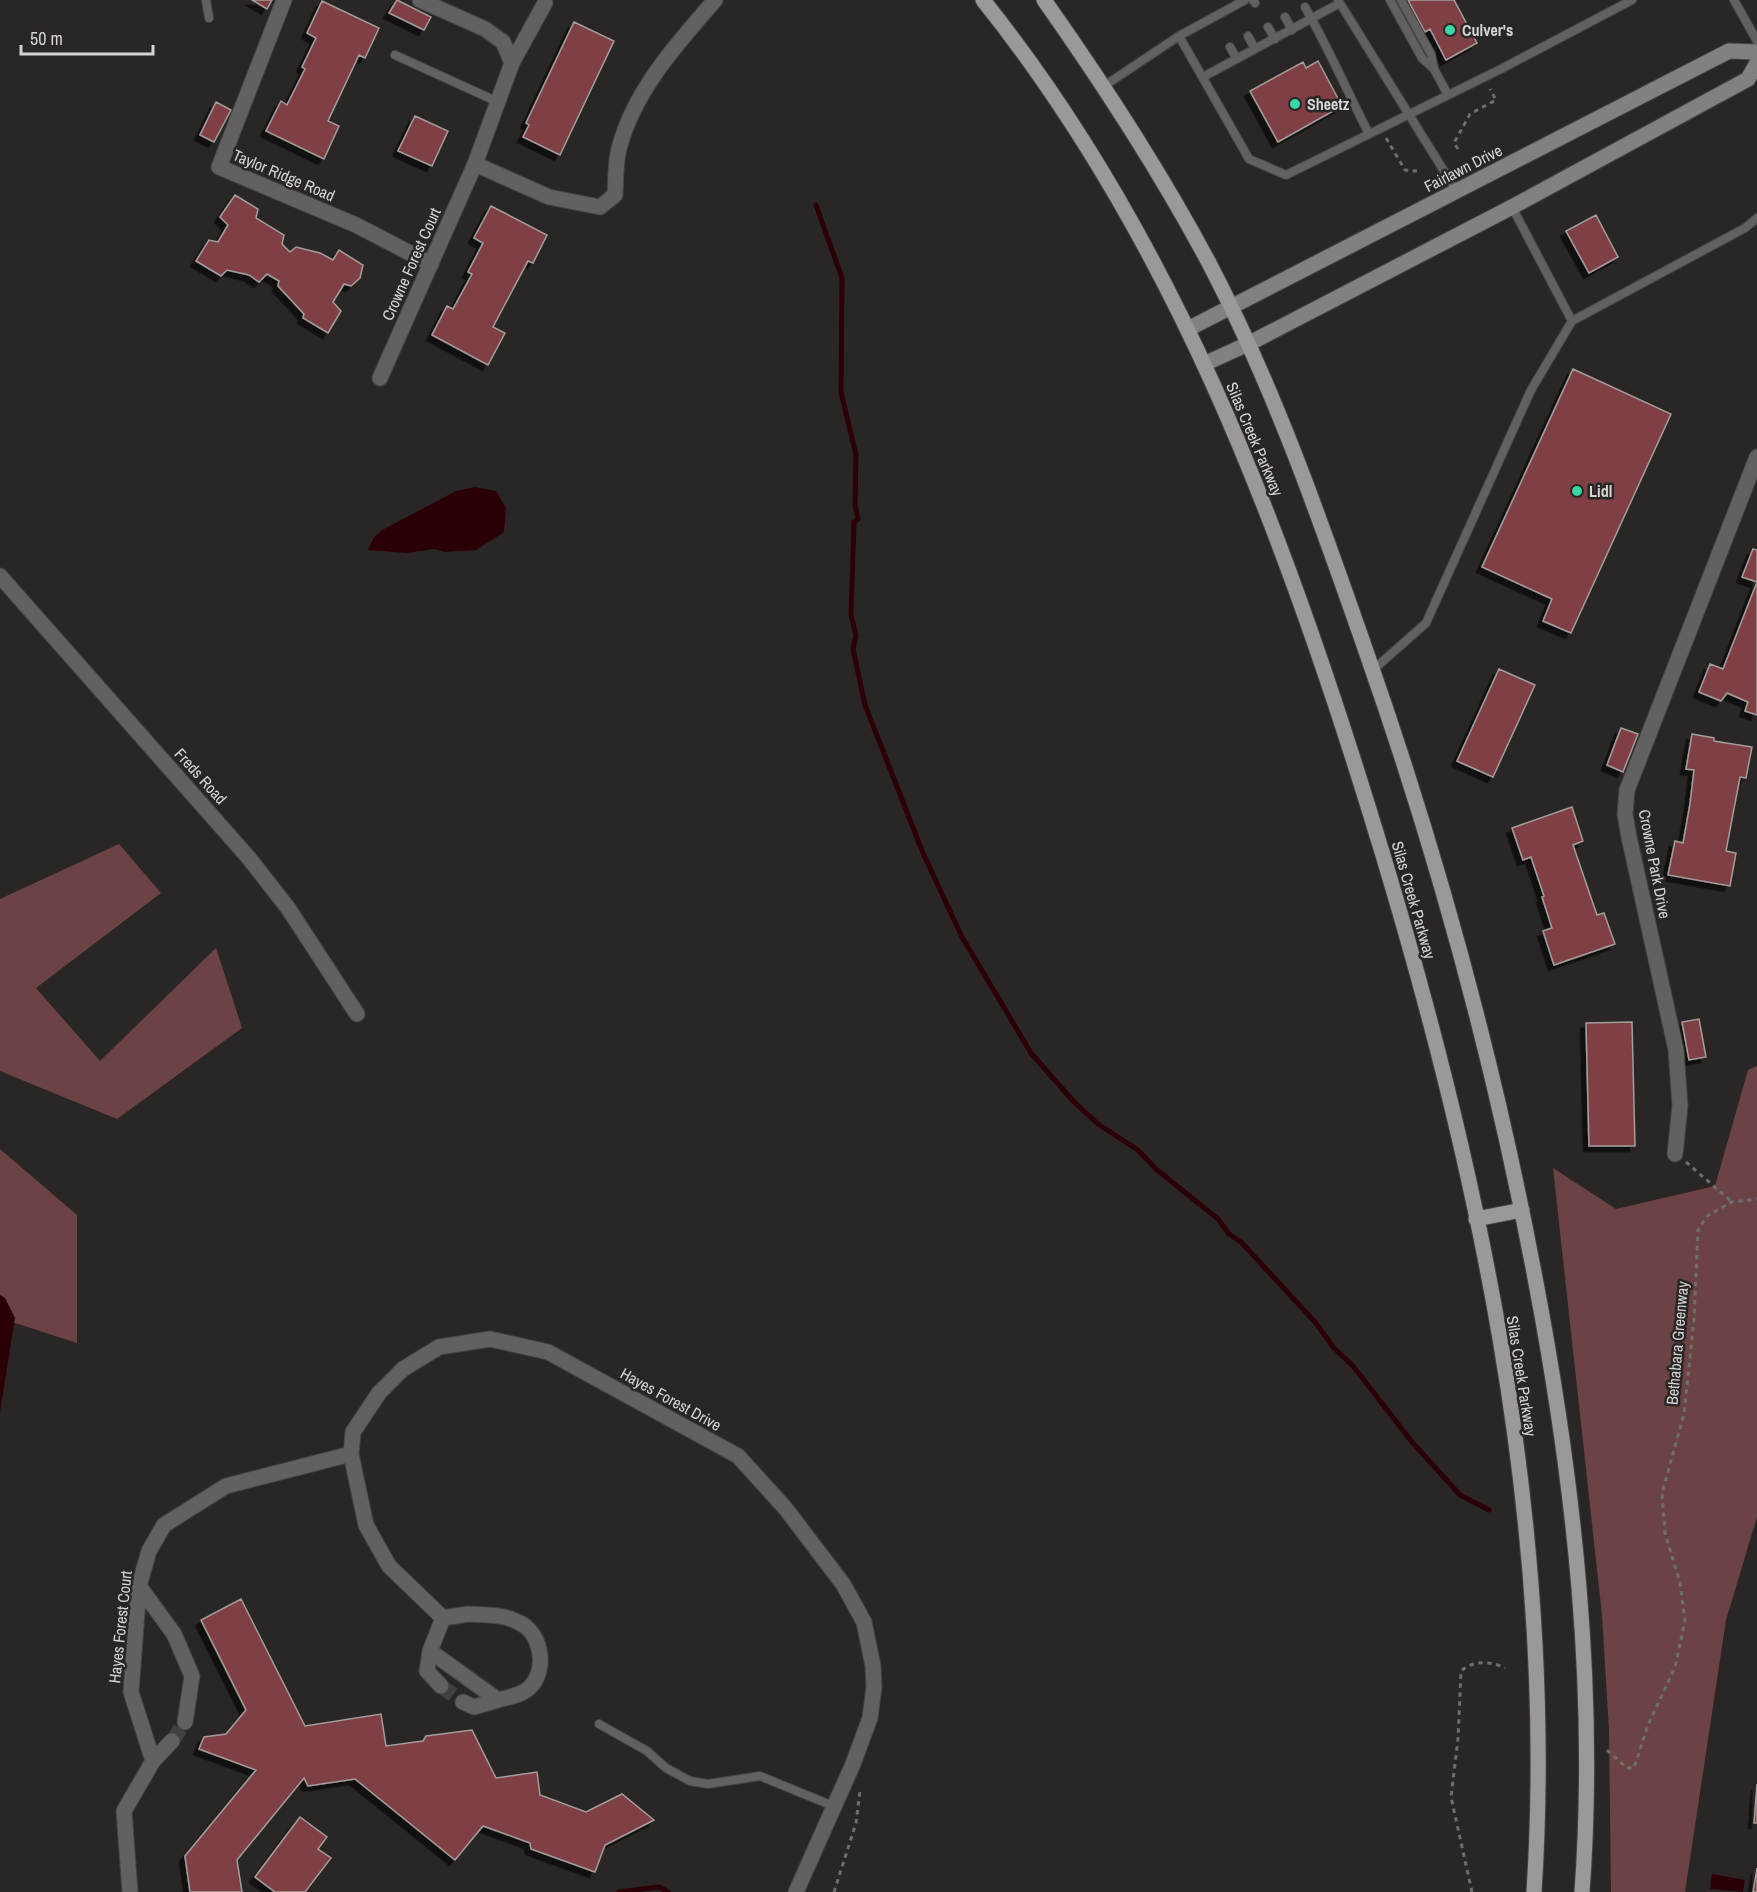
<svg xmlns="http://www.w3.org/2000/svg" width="1757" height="1892" font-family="'Archivo Narrow',sans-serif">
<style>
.green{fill:#6c4345}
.water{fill:#290107}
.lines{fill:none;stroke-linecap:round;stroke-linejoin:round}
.stream{stroke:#290107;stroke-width:5}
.building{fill:#7e4045;stroke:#a39d9d;stroke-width:1.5;filter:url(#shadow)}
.street-tunnel{stroke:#454040;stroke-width:15;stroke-dasharray:15 8;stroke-linecap:butt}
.lane-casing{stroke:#464242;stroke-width:10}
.street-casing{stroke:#464242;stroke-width:17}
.secondary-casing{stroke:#464242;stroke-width:17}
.primary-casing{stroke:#464242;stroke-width:17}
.path{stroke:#716d6d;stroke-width:3;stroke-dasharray:4.5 4.5;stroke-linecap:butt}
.lane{stroke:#636060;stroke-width:8}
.street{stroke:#636060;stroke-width:15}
.secondary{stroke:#848080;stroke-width:15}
.primary{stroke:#9d9898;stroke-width:15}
.poi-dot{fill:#3ed4a3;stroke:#2b2626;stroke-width:2}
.labels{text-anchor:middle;stroke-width:5;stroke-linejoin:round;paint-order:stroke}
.poi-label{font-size:16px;font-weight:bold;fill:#d6d3d3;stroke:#2b2626;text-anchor:start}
.street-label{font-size:16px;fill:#d6d3d3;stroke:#2b2626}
</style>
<defs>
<filter id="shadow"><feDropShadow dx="-5.5" dy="5.5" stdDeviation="0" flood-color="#0009"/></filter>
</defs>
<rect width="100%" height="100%" fill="#2b2626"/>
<path class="green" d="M119,844L161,893L36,988L100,1061L216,948L242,1028L117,1119L0,1071V899Z
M1757,1066V1517L1726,1620L1685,1892H1611L1609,1730L1602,1615L1553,1168L1616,1209L1715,1186L1748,1070Z
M0,1149L77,1215V1343L0,1318Z"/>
<path class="water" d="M475,487L496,491L506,508L504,532L476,550L445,552L435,549L406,553L368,550L374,537L384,529L456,491Z
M0,1295L5,1298L15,1318L0,1412Z
M1712,1874L1745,1880L1743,1892L1710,1889Z"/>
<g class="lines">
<path class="stream" d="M816,205L842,278L841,392L856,455L855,505L858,519L854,522L851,615L856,635L853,649L865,705L923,853L962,937L1031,1053L1074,1102L1098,1124L1138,1150L1156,1169L1218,1219L1229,1234L1241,1242L1315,1322L1334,1348L1353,1366L1412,1442L1460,1495L1489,1510
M619,1892L659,1887L668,1892"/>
</g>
<path class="building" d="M252,0H272L267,9Z
M397,0L431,17L424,30L389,13Z
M1408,0H1454L1477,43L1446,60L1430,29L1425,32Z
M322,1L379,28L365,58L359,55L328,121L339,126L324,159L266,131L281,101L287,105L305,69L302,67L316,38L307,33Z
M574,22L614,41L560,155L523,137L529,125L526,123Z
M1318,61L1342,106L1278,142L1250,91L1303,62L1306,68Z
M216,102L231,110L214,142L200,135Z
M415,116L448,131L432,166L398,151Z
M235,195L258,209L256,218L284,235L282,244L290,252L296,247L320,253L333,260L339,250L363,265L360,278L351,286L344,284L333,302L341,311L328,333L303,318L304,314L278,286L279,281L267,274L259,282L249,275L227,270L221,276L196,261L209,240L218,242L228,225L220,217Z
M491,206L547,235L533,263L528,261L493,327L505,333L488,365L432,335L447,306L453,309L472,274L468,272L483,243L474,238Z
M1596,215L1618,257L1589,273L1566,231Z
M1573,369L1671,414L1571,633L1543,621L1552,599L1482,567Z
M1753,549L1757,550V715L1745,711L1748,702L1727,693L1721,701L1699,692L1710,664L1723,669L1757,582L1742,577Z
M1499,669L1535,685L1493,777L1457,761Z
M1621,728L1638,734L1623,772L1607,765Z
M1692,734L1714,738V741L1752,747L1746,778L1740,777L1726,851L1736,853L1730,886L1668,875L1675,841L1683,843L1690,804L1694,770L1686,769Z
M1572,807L1583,841L1573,845L1597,915L1604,913L1615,944L1554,965L1543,931L1552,928L1542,897L1544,896L1531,857L1523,860L1512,828Z
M1699,1019L1706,1057L1689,1060L1682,1022Z
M1632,1022L1635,1146H1589L1586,1023Z
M241,1599L305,1726L381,1714L386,1746L423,1741L426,1736L472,1730L496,1778L537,1772L540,1795L586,1812L622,1794L654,1820L605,1845L595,1872L531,1849L530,1843L483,1826L455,1860L355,1779L308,1786L304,1778L237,1860L242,1892H190L185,1856L256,1770L199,1749L204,1737L226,1734L246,1710L201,1620Z
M1757,1784V1823H1754Z
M300,1817L327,1837L318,1849L331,1858L305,1892H275L255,1877Z
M1757,1868V1892H1753Z"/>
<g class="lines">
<path class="street-tunnel" d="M441,1686L463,1702
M172,1741L185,1722"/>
<g class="lane-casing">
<path id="lane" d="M206,0L209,18
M1253,0L1255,3
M1338,0L1457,192
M1390,0L1422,58L1434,69
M1401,0L1431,54L1434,69L1448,95
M1734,0L1757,41
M1305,7C1329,49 1347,91 1369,134
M1285,17L1292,30
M1268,27L1275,39
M1179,36L1249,159L1286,175L1501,69L1632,0
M1248,36L1255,49
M1230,47L1237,59
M395,55L498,102
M1203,77L1340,3
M1104,86L1179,36L1245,0
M1512,207L1572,321L1745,228L1757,218
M1373,670L1426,623L1531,390L1572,321
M599,1724L647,1751L666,1768L690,1781L708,1784L760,1776L833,1806"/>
</g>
<g class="street-casing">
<path id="street" d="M284,0L219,167L356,225L431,264
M420,0L485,29L503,42L512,63
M475,164L549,197L600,207L615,195C616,179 615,160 620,145C636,88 678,43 715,0
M380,378L475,164L512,63L545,3
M0,576L248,857L288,908L357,1014
M1675,1154L1680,1106L1676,1050L1629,837L1625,814L1627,790L1757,457
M139,1586L174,1634L192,1676L185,1722
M468,1614C485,1615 502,1614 518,1622C541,1632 547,1666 532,1685C524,1695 509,1697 498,1700L430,1651L443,1618Z
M443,1618L389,1566L366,1525L351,1454L353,1432L379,1393L403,1369L439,1347L490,1339L548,1352L738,1456L786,1509L843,1584L864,1622L873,1666L874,1687L870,1718L853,1764L796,1892
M430,1651L427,1671L441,1686
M463,1702L474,1707L498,1700
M153,1761L172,1741
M130,1892L124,1811L153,1761L131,1692L139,1586L149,1551L164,1525L226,1486L351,1454"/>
</g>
<g class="secondary-casing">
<path id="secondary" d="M1188,329L1729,51L1757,52
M1204,364L1248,344L1512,207L1748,79L1757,63"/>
</g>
<g class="primary-casing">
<path id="primary" d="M983,0C1171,235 1279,519 1367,803C1476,1152 1558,1525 1534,1892
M1044,0C1104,85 1160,171 1209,263C1274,387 1321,522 1367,654C1439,859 1496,1069 1536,1283C1574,1483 1597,1689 1582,1892
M1476,1219L1522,1210"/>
</g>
<path class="path" d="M1386,138L1405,170L1417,171
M1458,149L1454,143L1470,114L1496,100L1490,89
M1686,1162L1732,1202
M1607,1750L1627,1768H1634L1648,1725L1675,1667L1685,1621L1680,1583L1665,1533L1662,1493L1684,1414L1694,1319L1698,1230L1707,1216L1732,1202L1757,1199
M834,1892L856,1823L860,1791
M1472,1892L1451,1797L1458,1739L1461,1671C1473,1660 1491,1661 1505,1668"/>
<use href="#lane" class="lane"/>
<use href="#street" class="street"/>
<use href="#secondary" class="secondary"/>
<use href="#primary" class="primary"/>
</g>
<g class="poi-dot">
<circle cx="1450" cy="30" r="6"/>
<circle cx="1295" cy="104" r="6"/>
<circle cx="1577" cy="491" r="6"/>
</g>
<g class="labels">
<g class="poi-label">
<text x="1462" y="36">Culver's</text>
<text x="1307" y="110">Sheetz</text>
<text x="1589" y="497">Lidl</text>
</g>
<g class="street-label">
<text transform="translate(1463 168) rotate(-27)" y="6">Fairlawn Drive</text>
<text transform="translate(284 175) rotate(23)" y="6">Taylor Ridge Road</text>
<text transform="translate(411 264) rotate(-66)" y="6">Crowne Forest Court</text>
<text transform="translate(1255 439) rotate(67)" y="6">Silas Creek Parkway</text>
<text transform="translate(201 776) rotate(48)" y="6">Freds Road</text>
<text transform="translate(1655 864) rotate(79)" y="6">Crowne Park Drive</text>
<text transform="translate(1414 900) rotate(74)" y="6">Silas Creek Parkway</text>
<text transform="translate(1677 1343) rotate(-85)" y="6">Bethabara Greenway</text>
<text transform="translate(1522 1376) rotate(81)" y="6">Silas Creek Parkway</text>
<text transform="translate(671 1399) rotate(29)" y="6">Hayes Forest Drive</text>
<text transform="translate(120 1627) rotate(-84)" y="6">Hayes Forest Court</text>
</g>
</g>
<path d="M21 45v9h132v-9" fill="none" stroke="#d6d3d3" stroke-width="3"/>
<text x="30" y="45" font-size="18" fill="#d6d3d3" stroke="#2b2626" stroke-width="4.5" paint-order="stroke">50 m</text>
</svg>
